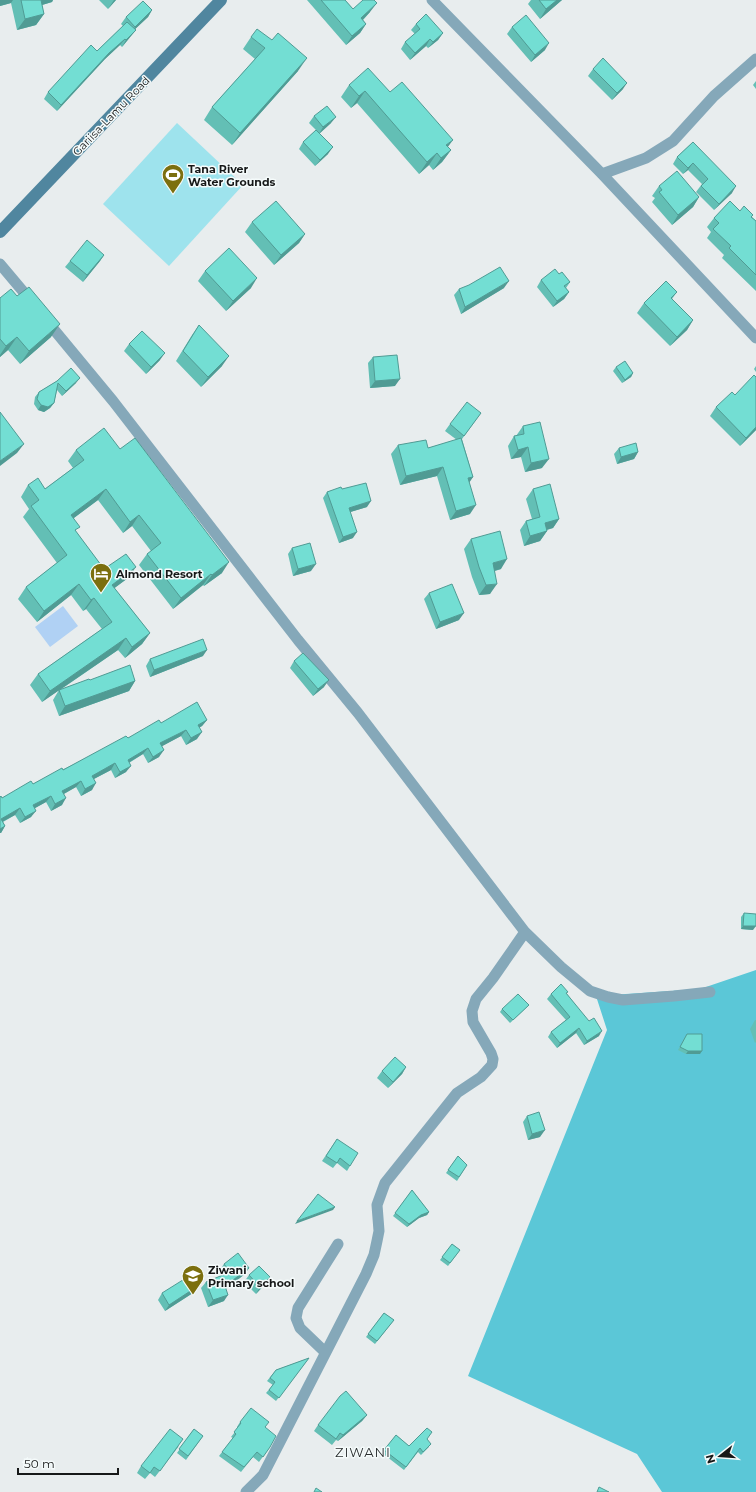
<svg xmlns="http://www.w3.org/2000/svg" width="756" height="1492" font-family="Montserrat,sans-serif">
<style>
.green{fill:#9ee3ed}
.forest{fill:#5bc7d7}
.water{fill:#b0d1f4}
.lines{fill:none;stroke-linecap:round;stroke-linejoin:round}
.street{stroke:#85a8b9;stroke-width:11}
.secondary{stroke:#50869f;stroke-width:12}
.wall{fill:#63bfb5}
.shaded-wall{fill:#509b94}
.building{fill:#73ded3;stroke:#509b94}
.labels{text-anchor:middle;stroke-width:3;stroke-linejoin:round;paint-order:stroke}
.street-label{font-size:11px;fill:#161818;stroke:#f5fbfb}
.poi-label{font-size:11px;font-weight:bold;fill:#161818;stroke:#f5fbfb;text-anchor:start}
.quarter-label{font-size:13px;letter-spacing:1px;fill:#2a2e2f;stroke:#f5fbfb}
</style>
<rect width="100%" height="100%" fill="#e8edee"/>
<path class="green" d="M177,123L243,185L169,266L103,204Z"/>
<path class="forest" d="M756,970V1492H662L637,1454L468,1376L607,1030L596,996L700,989Z"/>
<path class="water" d="M63,606L78,626L50,647L35,627Z"/>
<g class="lines">
<path class="street" d="M432,0L602,174L756,338
M602,174L646,158L673,141L714,96L756,59
M0,264L32,302
M46,320L113,401L298,640L358,713L525,932L561,967L590,991L608,997L623,1000L674,996L710,992
M325,1352L300,1328L296,1318L298,1308L338,1244
M246,1492L263,1475L366,1274L374,1255L377,1241L379,1231L377,1205L385,1183L457,1093L481,1077L492,1065L493,1059L491,1053L473,1022L472,1011L476,999L493,978L525,932"/>
<path class="secondary" d="M0,232L221,0"/>
</g>
<path class="wall" d="M0,0H53L52,2L42,5L44,14L36,25L17,30L11,3L0,6Z
M99,0H116L108,9Z
M307,0H345L353,9L370,12L363,20L366,24L360,33L346,45Z
M531,0H562L540,19L528,4Z
M152,10L148,17L135,29L136,30L131,36L122,47L120,45L105,59L57,111L44,99L48,92L97,51L123,26L121,24L126,17Z
M416,24L443,33L438,40L428,48L426,46L410,60L401,49L405,42L415,34L411,30Z
M512,27L545,50L531,62L507,34Z
M251,37L298,71L232,145L204,120L212,107L255,59L243,49Z
M593,69L623,89L612,100L588,76Z
M756,81V89L753,85Z
M349,85L390,92L451,150L442,162L433,170L429,165L419,174L357,103L351,108L341,97Z
M314,116L331,123L319,134L328,154L315,166L299,149L303,142L316,130L309,123Z
M693,142L732,193L714,210L696,192L702,184L688,170L683,174L673,164L677,157Z
M659,186L699,197L693,207L672,225L652,202L655,198L652,196Z
M740,211L752,217L756,221V291L722,258L724,255L707,238L711,232L707,227L714,218Z
M252,222L305,234L299,243L274,265L245,232Z
M104,255L100,261L83,282L65,267L70,261Z
M205,271L251,288L226,311L198,281Z
M559,274L570,282L566,288L569,292L564,299L553,307L537,287L541,280Z
M504,288L461,314L454,295L459,289Z
M677,292L672,299L693,320L687,330L670,346L637,313L644,303Z
M0,298L51,337L20,364L8,350L0,357Z
M199,325L222,366L201,387L176,361L192,335Z
M129,344L160,360L146,374L124,351Z
M373,357L395,386L370,388L368,363Z
M756,366V372L754,369Z
M616,367L633,373L631,377L622,383L613,371Z
M57,381L76,383L62,396L57,390L54,403L50,408L44,412L38,410L34,404L35,397L39,392Z
M735,395L756,430L740,446L710,416L716,407Z
M481,413L462,439L473,477L469,482L470,514L450,520L437,476L400,485L391,454L398,445L428,448L457,440L445,431L450,424Z
M523,426L542,468L525,472L521,457L511,459L508,446L514,436H516Z
M619,448L638,452L634,459L617,464L614,454Z
M120,449L222,573L204,586L203,585L173,609L139,565L147,554L151,551L132,526L123,533L98,500L74,518L76,532L104,569L128,578L114,588L150,633L142,644L125,658L118,650L60,690L90,680L135,681L129,691L59,716L53,700L59,690L42,702L30,685L38,674L102,629L86,609L83,611L71,595L37,622L18,599L26,587L57,563L23,517L29,509L21,497L28,485L45,489L73,468L68,461L76,450Z
M342,489L367,507L350,512L353,538L339,543L323,498L327,492Z
M533,489L559,519L553,528L547,530V531L540,541L524,546L520,530L526,521L532,519L526,499Z
M471,539L501,569L495,571L490,594L479,595L472,577L464,549Z
M292,548L311,571L293,576L288,554Z
M429,593L459,620L436,629L424,599Z
M203,656L150,677L146,666L150,659Z
M294,661L324,687L313,696L290,668Z
M207,720L202,726L199,728L197,739L186,745L181,736L162,746L159,757L148,763L143,754L129,763L126,772L115,778L111,770L94,779L92,790L81,796L76,787L64,794L62,805L51,811L46,802L35,808L31,817L20,823L15,815L3,822L5,826L1,833L2,798L33,784L128,738L161,723Z
M744,913L753,930L741,929V917Z
M551,994H567L599,1036L584,1045L576,1033L557,1048L548,1037L551,1032L566,1020L547,999Z
M529,1005L526,1008L510,1023L500,1012L502,1009Z
M755,1020H756V1042L755,1043L750,1029Z
M687,1034L700,1054H686L678,1050Z
M406,1067L402,1074L388,1088L377,1078L382,1071Z
M527,1116L540,1137L528,1140L523,1122Z
M337,1139L350,1166L347,1171L337,1163L333,1168L322,1161Z
M458,1156L467,1165L457,1181L446,1173Z
M412,1190L429,1212L427,1215L419,1218L407,1227L393,1216Z
M452,1244L460,1250L448,1266L440,1260Z
M224,1264L249,1268L245,1274L226,1289L224,1301L208,1307L201,1288L206,1282L223,1275L219,1271Z
M249,1275L265,1284L256,1294L244,1282Z
M196,1291L165,1311L158,1300L162,1293Z
M384,1313L394,1320L375,1344L366,1337Z
M309,1358L276,1401L266,1393L273,1385L267,1381L276,1370Z
M367,1415L362,1421L338,1441L336,1440L332,1445L314,1431L318,1425Z
M240,1422L265,1428L270,1447L259,1462L253,1457L241,1472L219,1456L233,1438L231,1437L238,1428L237,1427Z
M194,1429L203,1436L186,1460L177,1453Z
M396,1435L409,1446L427,1440L429,1447L421,1455L418,1452L404,1470L382,1453Z
M179,1446L155,1477L150,1473L145,1479L137,1473L141,1466Z"/>
<path class="shaded-wall" d="M0,0H13L11,3L0,6Z
M38,0H53L52,2L32,8Z
M114,0H116L108,9Z
M557,0H562L540,19L546,9Z
M377,3L370,12L355,28L361,18Z
M152,10L148,17L131,33L135,27Z
M44,14L36,25L17,30L25,19Z
M366,24L360,33L346,45L352,36Z
M136,30L131,36L122,47L126,40Z
M443,33L438,40L428,48L433,42Z
M125,39L120,45L105,59L57,111L61,105L109,53Z
M430,39L426,46L410,60L415,53Z
M549,43L545,50L531,62L535,55Z
M307,58L298,71L232,145L240,133Z
M627,83L623,89L612,100L617,93Z
M365,91L357,103L351,108L359,96Z
M336,117L331,123L319,134L323,127Z
M453,140L444,152L446,145Z
M333,147L328,154L315,166L320,160Z
M451,150L442,162L433,170L441,158Z
M437,153L429,165L419,174L427,162Z
M693,163L688,170L683,174L688,168Z
M736,186L732,193L714,210L719,204Z
M699,197L693,207L672,225L678,215Z
M305,234L299,243L274,265L281,255Z
M104,255L100,261L83,282L87,275Z
M257,278L251,288L226,311L233,301Z
M509,281L504,288L461,314L465,307Z
M569,292L564,299L553,307L557,301Z
M693,320L687,330L670,346L677,337Z
M60,324L51,337L20,364L29,351Z
M17,337L8,350L0,357V355L6,346Z
M165,353L160,360L146,374L151,367Z
M229,356L222,366L201,387L208,377Z
M633,373L631,377L622,383L625,380Z
M80,378L76,383L62,396L66,391Z
M400,379L395,386L370,388L375,381Z
M54,403L50,408L44,412L38,410L41,405Z
M756,427V430L740,446L746,438Z
M24,444L17,453L0,466V461Z
M528,447L521,457L511,459L518,450Z
M638,452L634,459L617,464L621,457Z
M549,459L542,468L525,472L531,463Z
M443,467L437,476L400,485L406,476Z
M473,477L467,486L468,478Z
M106,489L98,500L63,526L71,515Z
M371,501L367,507L344,514L349,508Z
M476,505L470,514L450,520L456,511Z
M139,515L132,526L123,533L130,522Z
M559,519L553,528L538,532L545,523Z
M547,531L540,541L524,546L530,536Z
M357,532L353,538L339,543L343,537Z
M507,559L501,569L486,573L493,563Z
M229,562L222,573L204,586L212,575Z
M316,564L311,571L293,576L298,569Z
M136,567L128,578L104,596L112,585Z
M211,574L203,585L173,609L181,598Z
M79,584L71,595L37,622L44,611Z
M497,584L490,594L479,595L486,585Z
M94,598L86,609L83,611L91,600Z
M464,613L459,620L436,629L440,622Z
M150,633L142,644L125,658L132,647Z
M126,638L118,650L42,702L50,691Z
M207,650L203,656L150,677L154,670Z
M329,680L324,687L313,696L318,689Z
M135,681L129,691L59,716L65,706Z
M207,720L202,726L193,731L198,725Z
M186,730L181,736L155,750L160,743Z
M202,732L197,739L186,745L191,738Z
M148,748L143,754L123,766L128,760Z
M164,750L159,757L148,763L153,757Z
M115,763L111,770L88,782L92,776Z
M131,766L126,772L115,778L120,772Z
M81,781L76,787L58,797L62,791Z
M96,783L92,790L81,796L85,789Z
M51,796L46,802L28,812L33,805Z
M66,798L62,805L51,811L55,804Z
M20,808L15,815L0,823L1,819Z
M36,811L31,817L20,823L25,817Z
M5,826L1,833H0V829Z
M743,926H756L753,930L741,929Z
M579,1028L576,1033L557,1048L560,1043Z
M602,1031L599,1036L584,1045L587,1041Z
M688,1051H702L700,1054H686Z
M406,1067L402,1074L388,1088L393,1082Z
M545,1130L540,1137L528,1140L532,1134Z
M335,1207L333,1210L295,1224L297,1221Z
M429,1212L427,1215L419,1218L407,1227L409,1224L421,1215Z
M249,1268L245,1274L220,1293L225,1286Z
M270,1277L265,1284L256,1294L260,1287Z
M201,1284L196,1291L165,1311L169,1305Z
M228,1295L224,1301L208,1307L213,1300Z
M367,1415L362,1421L338,1441L343,1435Z"/>
<path class="building" d="M21,0H41L44,14L25,19Z
M321,0H345L353,9L363,0H374L377,3L361,18L366,24L352,36Z
M539,0H557L546,9Z
M143,1L152,10L135,27L126,17Z
M426,14L443,33L433,42L430,39L415,53L405,42L420,29L416,24Z
M526,15L549,43L535,55L512,27Z
M127,22L136,30L126,40L125,39L109,53L61,105L48,92L91,45L97,51Z
M257,29L272,40L278,33L307,58L240,133L212,107L265,48L251,37Z
M603,58L627,83L617,93L593,69Z
M368,68L390,92L402,82L453,140L446,145L451,150L441,158L437,153L427,162L365,91L359,96L349,85Z
M327,106L336,117L323,127L314,116Z
M316,130L333,147L320,160L303,142Z
M693,142L736,186L719,204L701,186L708,179L693,163L688,168L677,157Z
M677,171L699,197L678,215L659,192L662,190L659,186Z
M276,201L305,234L281,255L252,222Z
M730,201L740,211L744,206L753,215L751,217L756,221V275L729,248L731,246L713,229L719,223L714,218Z
M87,240L104,255L87,275L70,261Z
M229,248L257,278L233,301L205,271Z
M500,267L509,281L465,307L459,289L469,285Z
M555,269L559,274L562,272L570,282L564,286L569,292L557,301L541,280Z
M666,281L677,292L671,298L693,320L677,337L644,303Z
M29,287L60,324L29,351L17,337L6,346L0,339V298L11,289L17,296Z
M199,325L229,356L208,377L183,351Z
M142,331L165,353L151,367L129,344Z
M397,355L400,379L375,381L373,357Z
M625,361L633,373L625,380L616,367Z
M71,368L80,378L66,391L58,383L54,403L48,407L41,405L37,399L39,392L57,381Z
M754,375L756,377V427L746,438L716,407L732,392L735,395Z
M467,402L481,413L464,436L450,424Z
M0,412L24,444L0,461Z
M540,422L549,459L531,463L528,447L518,450L514,436L524,434L523,426Z
M104,428L120,449L135,438L229,562L212,575L211,574L181,598L147,554L161,543L139,515L130,522L106,489L71,515L80,527L75,530L104,569L126,554L136,567L112,585L150,633L132,647L126,638L50,691L38,674L112,622L94,598L91,600L79,584L44,611L26,587L67,555L31,506L39,500L28,485L38,478L45,489L84,460L76,450Z
M461,438L473,477L468,478L476,505L456,511L443,467L406,476L398,445L426,440L428,448Z
M636,443L638,452L621,457L619,448Z
M366,483L371,501L349,508L357,532L343,537L327,492L341,487L342,489Z
M550,484L559,519L545,523L547,531L530,536L526,521L540,517L533,489Z
M500,531L507,559L493,563L497,584L486,585L479,567L471,539Z
M310,543L316,564L298,569L292,548Z
M452,584L464,613L440,622L429,593Z
M203,639L207,650L154,670L150,659Z
M303,653L329,680L318,689L294,661Z
M130,665L135,681L65,706L59,690L89,679L90,680Z
M197,702L207,720L198,725L202,732L191,738L186,730L160,743L164,750L153,757L148,748L128,760L131,766L120,772L115,763L92,776L96,783L85,789L81,781L62,791L66,798L55,804L51,796L33,805L36,811L25,817L20,808L1,819L5,826L0,829V797L1,796L2,798L31,781L33,784L62,768L63,770L126,736L128,738L159,720L161,723Z
M744,913L756,914V926H743Z
M561,984L568,992L566,993L589,1021L594,1018L602,1031L587,1041L579,1028L560,1043L551,1032L570,1017L551,994Z
M518,994L529,1005L513,1020L502,1009Z
M687,1034H702V1051H688L680,1047Z
M395,1057L406,1067L393,1082L382,1071Z
M539,1112L545,1130L532,1134L527,1116Z
M337,1139L358,1153L350,1166L340,1158L337,1163L326,1156Z
M458,1156L467,1165L459,1177L448,1170Z
M412,1190L429,1212L421,1215L409,1224L395,1213Z
M318,1194L335,1207L297,1221Z
M452,1244L460,1250L450,1263L442,1257Z
M238,1253L249,1268L225,1286L228,1295L213,1300L206,1282L230,1272L224,1264Z
M259,1266L270,1277L260,1287L249,1275Z
M194,1273L201,1284L169,1305L162,1293Z
M384,1313L394,1320L377,1341L368,1334Z
M309,1358L279,1398L269,1390L275,1382L270,1378L276,1370Z
M346,1391L367,1415L343,1435L340,1433L336,1439L318,1425L340,1396Z
M251,1408L269,1422L265,1427L276,1436L270,1447L263,1457L257,1452L244,1467L222,1452L236,1434L234,1432L241,1423L240,1422Z
M427,1428L432,1432L427,1439L431,1444L423,1452L420,1448L406,1467L384,1450L396,1435L409,1446Z
M170,1429L183,1439L160,1471L154,1467L150,1473L141,1466Z
M194,1429L203,1436L188,1456L179,1449Z
M599,1487L609,1492H597Z
M316,1488L322,1492H314Z"/>
<defs>
<g id="stadium-pin" transform="scale(1.15)"><path d="M0 17L-7.5 6A9.5 9.5 0 1 1 7.5 6Z" fill="#7c6f0e" stroke="#f5fbfb"/><path d="M0-5a6.5 5 0 1 0 0 10a6.5 5 0 1 0 0-10ZM-3.5-1.8h7v3.6h-7Z" fill="#fff"/></g>
<g id="hotel-pin" transform="scale(1.15)"><path d="M0 17L-7.5 6A9.5 9.5 0 1 1 7.5 6Z" fill="#7c6f0e" stroke="#f5fbfb"/><path d="M-6-4.5h1.5V1H6V5H4.5V3h-9V5H-6ZM-4 0a1.8 1.8 0 1 1 3.6 0ZM.5 0V-2.5h3Q6-2.5 6 0Z" fill="#fff"/></g>
<g id="school-pin" transform="scale(1.15)"><path d="M0 17L-7.5 6A9.5 9.5 0 1 1 7.5 6Z" fill="#7c6f0e" stroke="#f5fbfb"/><path d="M0-5L7-2L0 1L-7-2ZM-4 1L0 2.5L4 1V4Q0 6-4 4Z" fill="#fff"/></g>
</defs>
<g fill-rule="evenodd">
<use href="#stadium-pin" x="173" y="175"/>
<use href="#hotel-pin" x="101" y="574"/>
<use href="#school-pin" x="193" y="1276"/>
</g>
<g class="labels">
<g class="street-label">
<text transform="translate(111 116) rotate(-46)" y="4">Gariisa-Lamu Road</text>
</g>
<g class="poi-label">
<text x="188" y="173">Tana River<tspan x="188" dy="13">Water Grounds</tspan></text>
<text x="116" y="578">Almond Resort</text>
<text x="208" y="1274">Ziwani<tspan x="208" dy="13">Primary school</tspan></text>
</g>
<g class="quarter-label">
<text x="363" y="1457">ZIWANI</text>
</g>
</g>
<g transform="translate(720 1456) rotate(253)" stroke="#f5fbfb" stroke-width="3" paint-order="stroke">
<path d="M0-3L7 15L0 10L-7 15Z" fill="#161818"/>
<text y="-6" font-size="11" font-weight="bold" text-anchor="middle" fill="#161818">N</text>
</g>
<path d="M18 1468v6h100v-6" fill="none" stroke="#161818" stroke-width="2"/>
<text x="24" y="1468" font-size="12" fill="#161818" stroke="#f5fbfb" stroke-width="3" paint-order="stroke">50 m</text>
</svg>
